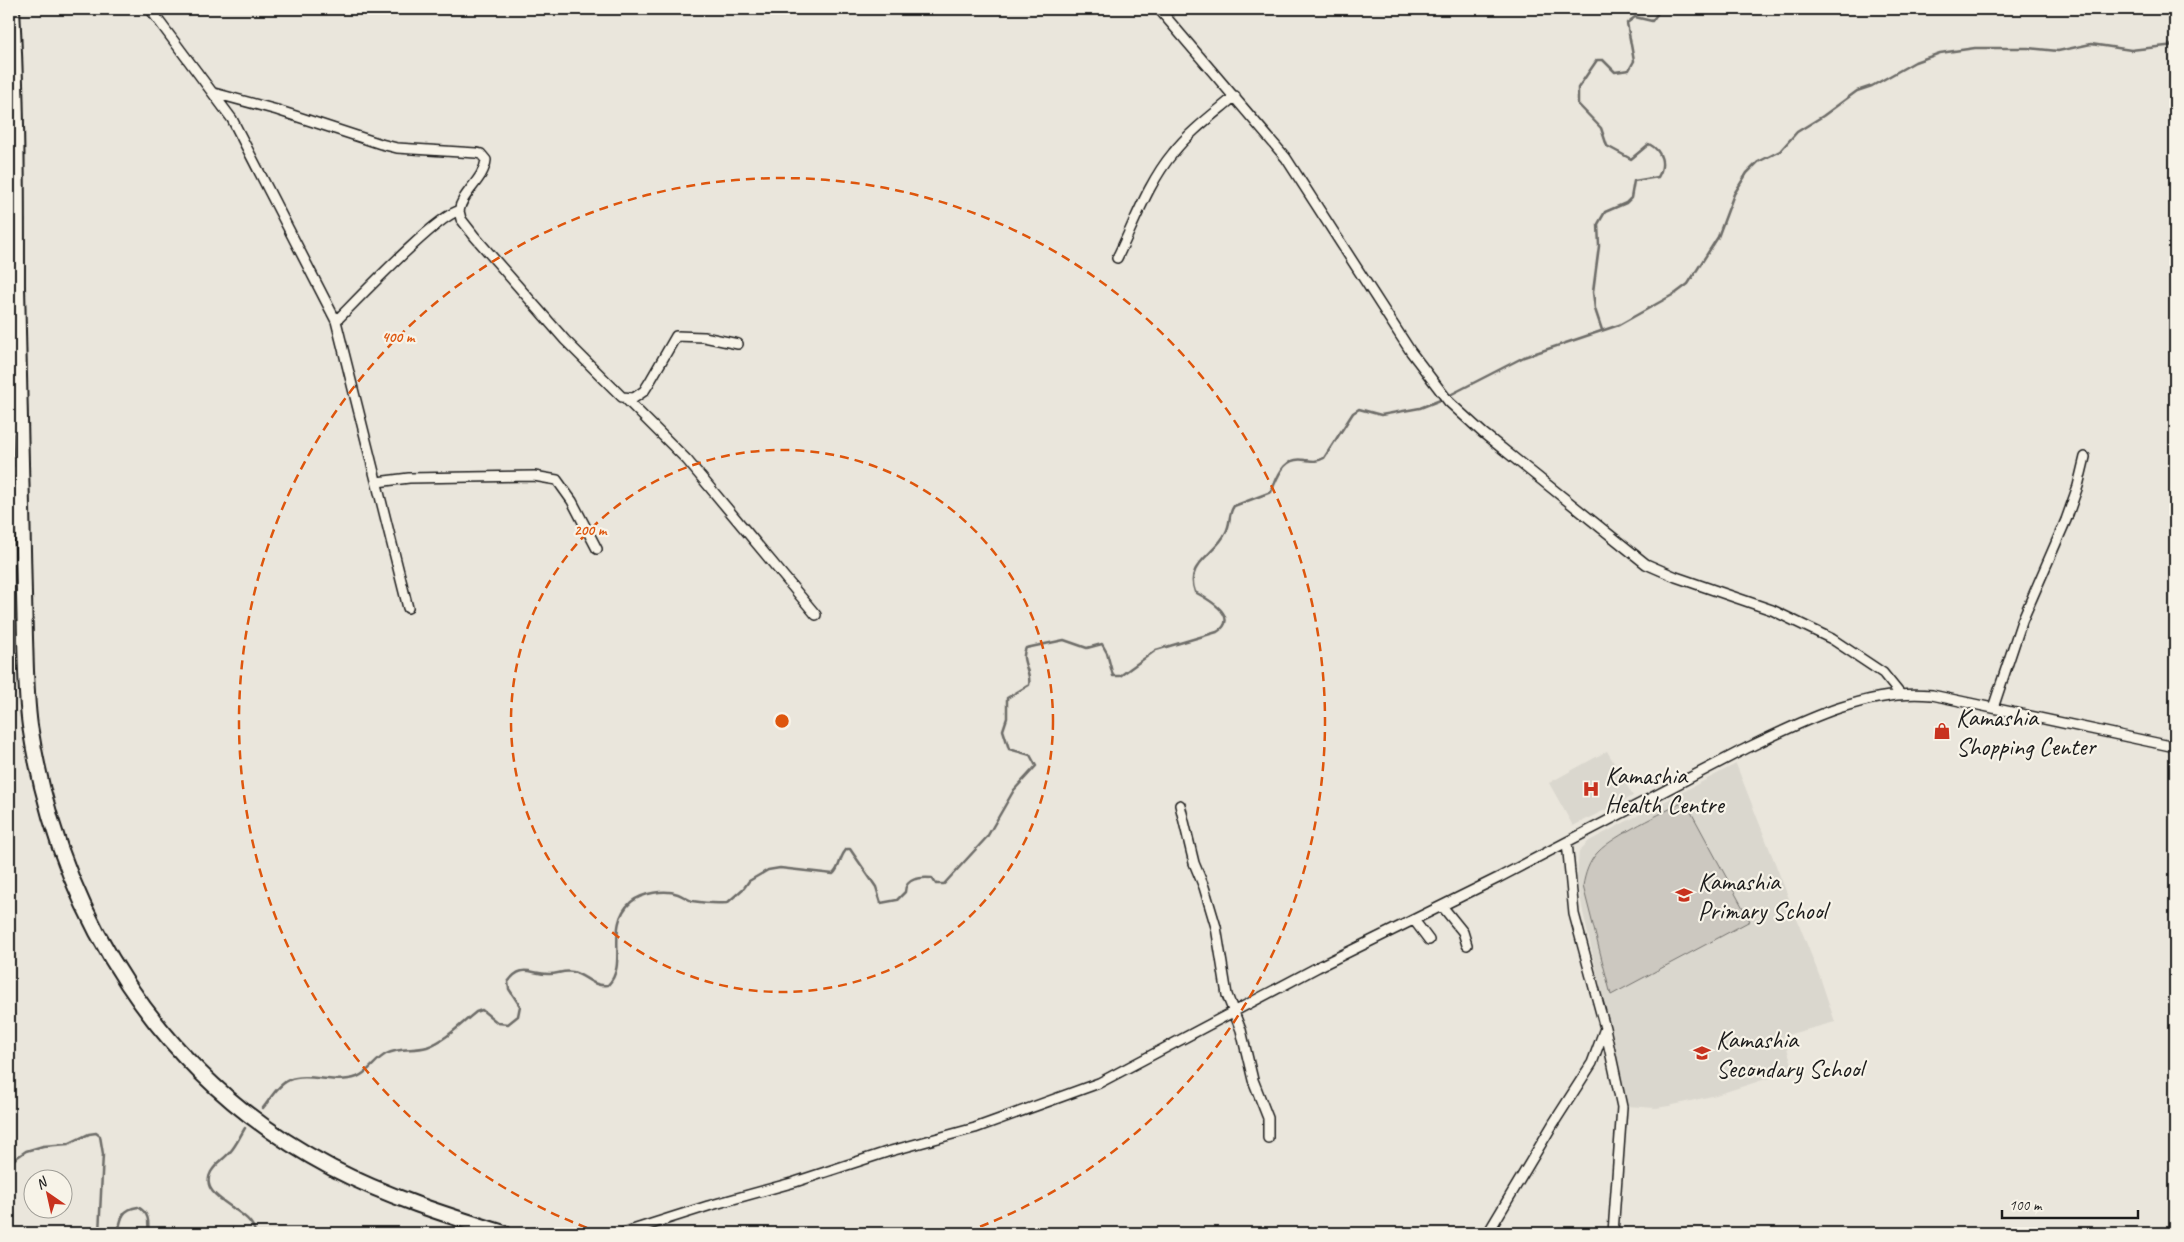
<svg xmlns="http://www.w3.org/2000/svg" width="2184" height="1242" font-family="Caveat,sans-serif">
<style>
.built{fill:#dad7ce}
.park{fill:#ccc8c0;stroke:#74726e}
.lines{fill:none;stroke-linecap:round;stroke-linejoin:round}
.stream{stroke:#6d6c68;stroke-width:2.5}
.street-casing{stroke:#1c1c1c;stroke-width:12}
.primary-casing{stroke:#1c1c1c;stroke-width:18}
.street{stroke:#f7f3e8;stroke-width:9}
.primary{stroke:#f7f3e8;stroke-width:14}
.ring{fill:none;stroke:#de560d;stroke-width:2.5;stroke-dasharray:9 6}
.labels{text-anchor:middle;stroke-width:4.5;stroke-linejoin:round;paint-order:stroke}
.poi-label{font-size:25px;fill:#1c1c1c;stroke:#f7f3e8;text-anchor:start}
.centre{fill:#de560d;stroke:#f7f3e8;stroke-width:2.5}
.ring-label{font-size:15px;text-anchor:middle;font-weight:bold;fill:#de560d;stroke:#f7f3e8;stroke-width:4.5;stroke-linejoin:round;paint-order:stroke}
</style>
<rect width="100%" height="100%" fill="#eae6dc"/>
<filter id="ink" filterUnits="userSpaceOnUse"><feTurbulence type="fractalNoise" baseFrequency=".02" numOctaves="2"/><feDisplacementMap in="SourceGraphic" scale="10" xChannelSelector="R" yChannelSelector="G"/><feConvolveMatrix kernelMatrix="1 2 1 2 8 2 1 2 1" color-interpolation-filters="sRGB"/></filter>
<g filter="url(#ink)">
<path class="built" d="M1607,751L1633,796L1573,826L1549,783Z
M1736,764L1821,980L1835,1022L1783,1036L1794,1070L1716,1095L1669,1106L1656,1108L1627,1106L1583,912L1577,878L1579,851L1589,841Z"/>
<path class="park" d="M1685,801L1750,921L1611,995L1583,886C1585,874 1589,861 1598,852C1614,835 1663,813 1685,801Z"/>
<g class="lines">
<path class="stream" d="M1602,330L1595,309L1593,292L1599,246L1598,224L1605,212L1626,203L1631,198L1634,181L1658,177C1666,164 1662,151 1649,144L1631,159L1607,146L1601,128L1578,104V88L1597,60H1603L1615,72L1629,70L1634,61L1627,23L1635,17L1652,21L1661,9
M1448,396L1524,357L1619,325L1676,293L1688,284L1718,237L1734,194L1747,173L1758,162L1780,151L1797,132L1823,116L1857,91L1872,86L1915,62L1940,53L1975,48H2028L2058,51L2091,44L2131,50L2175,45
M263,1108C270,1099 278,1085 289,1080C309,1072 335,1085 357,1077C369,1072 375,1060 386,1054C400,1047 414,1051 427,1047C446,1040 461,1024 476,1012L482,1010L498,1023L508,1024L518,1016L520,1006L509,989L508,982C522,962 532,975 550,974C558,974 564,970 573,972C587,976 592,987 608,985C629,964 604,926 631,902C642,893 665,889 678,894C683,896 687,899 692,901C704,903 715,904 727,903L744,888L749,881L768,870L780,868L833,874C841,867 839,856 847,849H850L876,887L881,903L897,900L905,892C905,878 921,877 932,878L936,884H944L987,837L1014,790L1036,766L1030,755L1009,749L1003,730L1007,718V698L1029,685C1032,672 1019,660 1026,648L1064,640L1087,648L1102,644L1107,653L1113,676H1120L1156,650L1217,632C1241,617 1208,599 1195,592C1184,563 1216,555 1226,532C1231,523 1228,514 1234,506L1271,492C1278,477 1283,456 1305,460C1313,461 1317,462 1324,458L1353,413L1359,409L1381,415L1420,408L1443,399
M245,1128C240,1136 236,1146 230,1152C224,1159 216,1163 211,1172C196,1199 253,1209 255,1233
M9,1163L26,1151L43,1146L68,1144L89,1134L96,1133L100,1136L103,1154L99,1233
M118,1233C121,1218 122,1209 138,1207C149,1213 149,1221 148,1233"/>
<g class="street-casing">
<path id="street" d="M150,9L232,119L336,321L408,608
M1159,9L1286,158L1411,352L1449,402L1483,433L1646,564L1676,577L1772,610L1832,639L1883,673L1900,694
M214,93L277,110L381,144L397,148L476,153L481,154L486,160C484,180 462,192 459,211C438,214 356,301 336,321
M459,211L461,219L475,237L565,340L622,397L634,398L644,391L649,383L676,336L704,337L738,344
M1117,258C1134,224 1148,183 1173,153C1190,131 1214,114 1235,96
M625,398L687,460L816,615
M9,471L21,472
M377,482L409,478L534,476L557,480L572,501L597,549
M1993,708L2022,621L2066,520L2078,486L2085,457
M1180,805L1194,863L1204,887L1216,927L1227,995L1241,1030L1253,1080L1268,1118V1138
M1567,842L1574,914L1605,1028L1622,1107L1613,1233
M1442,906L1463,932L1467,945
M1414,920L1429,940
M623,1233L708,1206L795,1182L887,1152L975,1128L1099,1083L1318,967L1498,878L1739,752C1797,724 1865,688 1932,695L2175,747
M1488,1233L1553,1124L1592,1063L1605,1028"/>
</g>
<g class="primary-casing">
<path id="primary" d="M12,9C17,102 17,194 17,287C18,360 21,433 22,507C23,551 24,594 25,638C26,668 26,697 30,726C59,914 161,1079 332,1168C386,1196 446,1215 504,1233"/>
</g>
<use href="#street" class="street"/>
<use href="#primary" class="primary"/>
</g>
</g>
<g class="ring">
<circle cx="782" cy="721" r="271"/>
<path d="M601 1233A543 543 0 1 1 963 1233"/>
</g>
<defs>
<g id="shop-bare" transform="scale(1.35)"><path d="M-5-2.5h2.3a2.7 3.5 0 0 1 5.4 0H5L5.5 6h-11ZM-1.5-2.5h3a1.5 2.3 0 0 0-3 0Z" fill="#c8321e" stroke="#f7f3e8" stroke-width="2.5" paint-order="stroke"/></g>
<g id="hospital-bare" transform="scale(1.35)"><path d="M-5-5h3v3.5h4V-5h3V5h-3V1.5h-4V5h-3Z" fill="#c8321e" stroke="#f7f3e8" stroke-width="2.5" paint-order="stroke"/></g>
<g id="school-bare" transform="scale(1.35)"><path d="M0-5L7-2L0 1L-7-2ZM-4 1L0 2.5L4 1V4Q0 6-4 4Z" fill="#c8321e" stroke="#f7f3e8" stroke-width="2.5" paint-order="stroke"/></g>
</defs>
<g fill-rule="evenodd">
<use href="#shop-bare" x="1942" y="731"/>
<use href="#hospital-bare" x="1591" y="789"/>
<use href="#school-bare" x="1684" y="895"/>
<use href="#school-bare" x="1702" y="1053"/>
</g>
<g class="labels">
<g class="poi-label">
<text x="1956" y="726">Kamashia<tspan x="1956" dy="29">Shopping Center</tspan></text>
<text x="1605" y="784">Kamashia<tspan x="1605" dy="29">Health Centre</tspan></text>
<text x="1698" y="890">Kamashia<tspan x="1698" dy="29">Primary School</tspan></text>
<text x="1716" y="1048">Kamashia<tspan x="1716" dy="29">Secondary School</tspan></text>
</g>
</g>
<circle cx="782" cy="721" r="8" class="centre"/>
<g class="ring-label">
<text x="398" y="342">400 m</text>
<text x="590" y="535">200 m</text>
</g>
<rect width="2184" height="1242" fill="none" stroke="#f7f3e8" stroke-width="30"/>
<rect x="15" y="15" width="2154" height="1212" fill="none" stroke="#1c1c1c" stroke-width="2" filter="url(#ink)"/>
<g transform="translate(48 1194) rotate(326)"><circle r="24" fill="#f7f3e8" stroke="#9f9d96"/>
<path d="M0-4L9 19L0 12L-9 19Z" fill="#c8321e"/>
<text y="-8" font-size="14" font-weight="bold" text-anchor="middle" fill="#1c1c1c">N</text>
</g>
<path d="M2002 1210v8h136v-8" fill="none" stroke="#1c1c1c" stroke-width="2.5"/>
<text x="2009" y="1210" font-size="15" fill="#1c1c1c" stroke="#f7f3e8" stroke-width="4" paint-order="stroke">100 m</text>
</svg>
